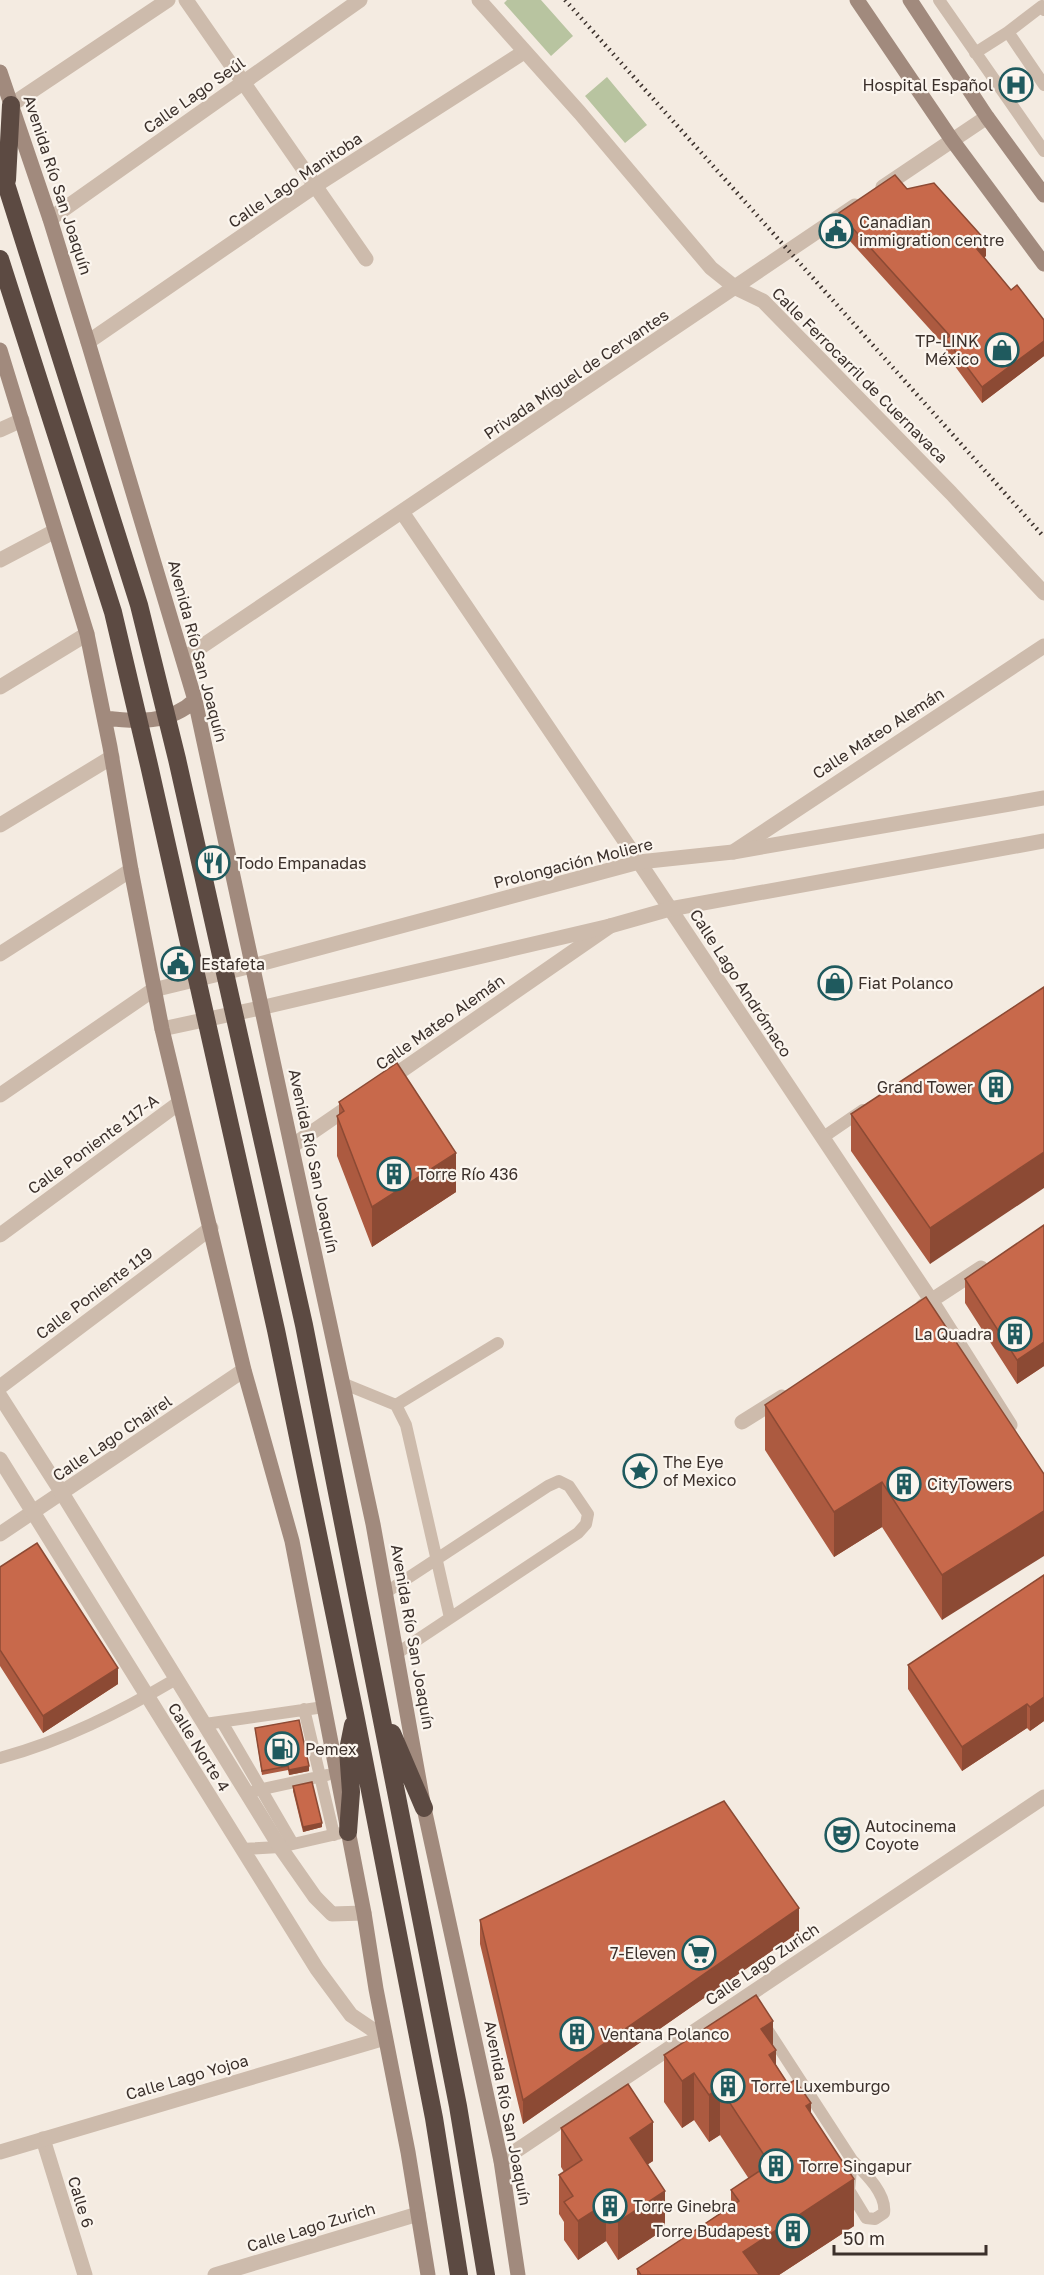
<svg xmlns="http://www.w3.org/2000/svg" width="1044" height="2275" font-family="'Golos Text',sans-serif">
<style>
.green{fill:#b8c4a0}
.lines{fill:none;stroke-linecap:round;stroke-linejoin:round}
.service{stroke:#cdbbac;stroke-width:12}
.minor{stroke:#cdbbac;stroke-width:15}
.tertiary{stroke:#cdbbac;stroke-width:15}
.secondary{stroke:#a18a7d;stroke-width:15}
.motorway{stroke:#5c4a42;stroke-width:18}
.rail{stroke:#3b302b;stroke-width:4.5;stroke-dasharray:1.5 4.5;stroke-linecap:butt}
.wall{fill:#ac5a40}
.shaded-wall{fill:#8c4a34}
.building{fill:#c8694b;stroke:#8c4a34;stroke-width:1.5}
.labels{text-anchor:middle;stroke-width:4.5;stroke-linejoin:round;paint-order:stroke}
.poi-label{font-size:16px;fill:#3b302b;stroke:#fbf5ee;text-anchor:start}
.street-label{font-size:16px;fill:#3b302b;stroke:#fbf5ee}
</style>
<rect width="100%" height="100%" fill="#f4ebe1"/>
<path class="green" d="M507,0H541L573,36L551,56L504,3Z
M607,77L647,125L625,143L585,96Z"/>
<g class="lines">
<path class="service" d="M939,0L1044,151
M1044,10L1042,6L1008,32L1044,85
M975,53L1008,32
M822,1138L863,1110
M342,1383L396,1405L406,1425L450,1618
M396,1405L498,1343
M385,1593L548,1486L559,1481L569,1486L588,1514L586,1524L578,1533L396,1654
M304,1709L334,1835
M222,1722L293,1844
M205,1724L324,1707
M0,1758C63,1741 120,1712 176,1679
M254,1791L327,1775
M242,1849L280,1847L341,1833
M765,2026L852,2160C865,2173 887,2194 884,2213L875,2219L866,2218L849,2190L852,2160"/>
<path class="minor" d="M186,0L366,259
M11,105L168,0
M883,187L987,117
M50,219L360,0
M88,342L315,186L524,52
M0,430L22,420
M402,512L629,847L931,1300L1010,1425
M0,560L55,531
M183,659L855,206
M0,687L87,634
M0,825L112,757
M733,852L1044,646
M0,954L131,870
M385,1082L610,926
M0,1095L153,990
M292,1146L356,1102
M0,1235L179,1103
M923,1306L981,1268
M0,1387L211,1228
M742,1422L782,1397
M0,1534L244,1370
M43,2139L85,2275
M501,2161L1044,1797
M215,2275L418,2214"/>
<path class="tertiary" d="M479,0L580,113L711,268L736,288L763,301L951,493L1044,593
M153,990L252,966L639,862L733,852L1044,798
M162,1029L260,1008L610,926L670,909L1044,841
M0,1396L62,1493L280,1847L315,1897L332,1914L364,1913
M0,1459L317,1969L351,2015L385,2038
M0,2152L385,2038"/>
<path class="secondary" d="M857,0L952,140L1044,264
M910,0L987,117L1044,195
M0,72L50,219L88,342L195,700L373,1524L424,1808L501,2161L518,2275
M0,350L87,634L110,747L131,870L162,1029L244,1370L292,1541L364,1913L376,1989L408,2152L428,2275
M105,718C136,722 170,724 195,700"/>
<path class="motorway" d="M0,165L139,605L177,759L304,1325L458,2106L486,2275
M7,180L11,105
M0,259L113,612L149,765L276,1330L355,1714L434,2118L459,2275
M392,1733L424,1808
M348,1832L351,1792L348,1750L353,1725"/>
<path class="rail" d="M565,0L1044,537"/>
</g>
<path class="wall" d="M907,189L986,256L984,257L1011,290L1044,320V356L982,403L946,354V347L839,229V213Z
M1044,987L930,1264L851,1151V1114Z
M339,1102L456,1192L372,1247L337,1156V1116L339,1115Z
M1044,1225V1366L1017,1384L965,1303V1279Z
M765,1405L1044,1474L942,1620L882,1527L834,1557L765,1450Z
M0,1567L118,1684L43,1733L0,1666Z
M1044,1575V1721L1030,1731L1027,1728L962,1771L908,1689V1665Z
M255,1728L309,1771L289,1775L288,1770L262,1775Z
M293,1786L322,1827L303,1832L293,1791Z
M480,1920L799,1932L523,2124L480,1944Z
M773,2046L776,2065L788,2084L811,2113L854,2226L779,2275H637V2269L731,2206V2190L749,2179L720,2135L709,2142L694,2120L682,2128L664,2102V2055Z
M561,2128L653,2161L648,2164L665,2229L618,2260L606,2241L578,2260L564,2240V2222L559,2214V2175L564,2172L561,2167Z"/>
<path class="shaded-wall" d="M986,241V256L977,264V249Z
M1044,341V356L982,403V387Z
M1044,1152V1188L930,1264V1228Z
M456,1153V1192L372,1247V1207Z
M1044,1342V1366L1017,1384V1360Z
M882,1482V1527L834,1557V1512Z
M1044,1511V1556L942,1620V1575Z
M118,1668V1684L43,1733V1716Z
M1044,1697V1721L1030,1731V1707Z
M1027,1704V1728L962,1771V1747Z
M309,1766V1771L289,1775V1770Z
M322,1823V1827L303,1832V1827Z
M799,1908V1932L523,2124V2100Z
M773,2021V2052L776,2050V2097L761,2029Z
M694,2073V2120L682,2128V2081Z
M720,2088V2135L709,2142V2095Z
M811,2103V2150L806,2106Z
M653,2122V2161L630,2176V2138Z
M854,2179V2226L779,2275H743V2252Z
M665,2191V2229L618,2260V2222Z
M606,2203V2241L578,2260V2221Z"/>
<path class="building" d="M895,175L907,189L934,183L986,241L977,249L1011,290L1017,285L1044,320V341L982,387L946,339L950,336L839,213Z
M1044,987V1152L930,1228L851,1114Z
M397,1063L456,1153L372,1207L337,1116L344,1111L339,1102Z
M1044,1225V1342L1017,1360L965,1279Z
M926,1297L1044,1474V1511L942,1575L882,1482L834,1512L765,1405Z
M37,1543L118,1668L43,1716L0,1650V1567Z
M1044,1575V1697L1030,1707L1027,1704L962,1747L908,1665Z
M299,1720L309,1766L289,1770L288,1766L262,1771L255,1728Z
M312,1782L322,1823L303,1827L293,1786Z
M724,1801L799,1908L523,2100L480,1920Z
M756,1995L773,2021L761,2029L776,2050L769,2055L788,2084L795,2080L811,2103L806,2106L854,2179L743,2252L759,2274L758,2275H641L637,2269L739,2201L731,2190L770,2164L720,2088L709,2095L694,2073L682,2081L664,2055Z
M628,2084L653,2122L630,2138L665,2191L618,2222L606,2203L578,2221L564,2202L573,2196L559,2175L582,2160L561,2128Z"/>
<defs>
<g id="hospital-ring" transform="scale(1.725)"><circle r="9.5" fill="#fbf5ee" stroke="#1f5a5e" stroke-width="1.5"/><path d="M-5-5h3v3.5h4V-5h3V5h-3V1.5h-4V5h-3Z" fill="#1f5a5e"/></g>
<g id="civic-ring" transform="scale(1.725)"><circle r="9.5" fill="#fbf5ee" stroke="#1f5a5e" stroke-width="1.5"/><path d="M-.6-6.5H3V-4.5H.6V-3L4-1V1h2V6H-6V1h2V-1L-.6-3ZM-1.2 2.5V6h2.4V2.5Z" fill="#1f5a5e"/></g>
<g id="shop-ring" transform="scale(1.725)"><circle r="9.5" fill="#fbf5ee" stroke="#1f5a5e" stroke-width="1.5"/><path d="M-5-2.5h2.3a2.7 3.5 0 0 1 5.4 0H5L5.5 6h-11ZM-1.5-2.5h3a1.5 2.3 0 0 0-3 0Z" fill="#1f5a5e"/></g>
<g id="restaurant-ring" transform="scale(1.725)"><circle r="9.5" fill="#fbf5ee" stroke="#1f5a5e" stroke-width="1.5"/><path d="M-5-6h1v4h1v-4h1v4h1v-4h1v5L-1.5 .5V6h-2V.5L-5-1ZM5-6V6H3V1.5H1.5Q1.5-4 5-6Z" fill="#1f5a5e"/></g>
<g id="building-ring" transform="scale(1.725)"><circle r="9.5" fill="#fbf5ee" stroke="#1f5a5e" stroke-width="1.5"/><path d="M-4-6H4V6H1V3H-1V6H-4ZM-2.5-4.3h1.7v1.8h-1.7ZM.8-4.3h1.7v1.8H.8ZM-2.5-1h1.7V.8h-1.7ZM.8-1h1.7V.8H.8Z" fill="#1f5a5e"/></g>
<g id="sight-ring" transform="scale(1.725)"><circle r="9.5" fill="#fbf5ee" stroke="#1f5a5e" stroke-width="1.5"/><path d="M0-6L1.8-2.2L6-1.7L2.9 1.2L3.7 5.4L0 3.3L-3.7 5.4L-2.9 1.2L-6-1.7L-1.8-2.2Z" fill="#1f5a5e"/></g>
<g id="fuel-ring" transform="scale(1.725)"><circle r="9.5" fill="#fbf5ee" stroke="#1f5a5e" stroke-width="1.5"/><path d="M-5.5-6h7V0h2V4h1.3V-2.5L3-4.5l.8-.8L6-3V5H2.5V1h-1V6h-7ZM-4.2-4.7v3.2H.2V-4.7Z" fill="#1f5a5e"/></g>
<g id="theatre-ring" transform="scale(1.725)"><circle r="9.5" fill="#fbf5ee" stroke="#1f5a5e" stroke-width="1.5"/><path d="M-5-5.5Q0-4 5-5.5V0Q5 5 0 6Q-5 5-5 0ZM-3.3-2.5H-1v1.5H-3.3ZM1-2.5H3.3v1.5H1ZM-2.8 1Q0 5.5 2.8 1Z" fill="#1f5a5e"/></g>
<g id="supermarket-ring" transform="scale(1.725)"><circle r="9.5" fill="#fbf5ee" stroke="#1f5a5e" stroke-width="1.5"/><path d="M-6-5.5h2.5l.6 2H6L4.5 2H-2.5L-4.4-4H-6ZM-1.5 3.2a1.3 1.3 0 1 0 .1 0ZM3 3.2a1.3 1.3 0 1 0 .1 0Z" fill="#1f5a5e"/></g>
</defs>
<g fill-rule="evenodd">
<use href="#hospital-ring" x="1016" y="85"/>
<use href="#civic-ring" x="836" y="231"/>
<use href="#shop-ring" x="1002" y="350"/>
<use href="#restaurant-ring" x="213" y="863"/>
<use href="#civic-ring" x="178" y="964"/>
<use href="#shop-ring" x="835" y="983"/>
<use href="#building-ring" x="996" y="1087"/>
<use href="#building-ring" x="394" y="1174"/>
<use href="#building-ring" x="1015" y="1334"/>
<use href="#sight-ring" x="640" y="1471"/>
<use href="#building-ring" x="904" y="1484"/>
<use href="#fuel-ring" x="282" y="1749"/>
<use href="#theatre-ring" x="842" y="1835"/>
<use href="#supermarket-ring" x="699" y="1953"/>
<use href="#building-ring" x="577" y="2034"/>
<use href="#building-ring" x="728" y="2086"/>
<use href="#building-ring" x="776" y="2166"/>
<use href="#building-ring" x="610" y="2206"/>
<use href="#building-ring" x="793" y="2231"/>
</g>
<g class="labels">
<g class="poi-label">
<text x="993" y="91" text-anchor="end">Hospital Español</text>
<text x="859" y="228">Canadian<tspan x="859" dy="18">immigration centre</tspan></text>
<text x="979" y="347" text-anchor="end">TP-LINK<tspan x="979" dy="18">México</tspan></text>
<text x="236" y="869">Todo Empanadas</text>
<text x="201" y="970">Estafeta</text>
<text x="858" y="989">Fiat Polanco</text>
<text x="973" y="1093" text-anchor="end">Grand Tower</text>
<text x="417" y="1180">Torre Río 436</text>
<text x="992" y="1340" text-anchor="end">La Quadra</text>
<text x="663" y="1468">The Eye<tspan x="663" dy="18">of Mexico</tspan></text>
<text x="927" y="1490">CityTowers</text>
<text x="305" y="1755">Pemex</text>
<text x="865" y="1832">Autocinema<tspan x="865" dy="18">Coyote</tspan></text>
<text x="676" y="1959" text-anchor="end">7-Eleven</text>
<text x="600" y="2040">Ventana Polanco</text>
<text x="751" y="2092">Torre Luxemburgo</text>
<text x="799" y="2172">Torre Singapur</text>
<text x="633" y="2212">Torre Ginebra</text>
<text x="770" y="2237" text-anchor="end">Torre Budapest</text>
</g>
<g class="street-label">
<text transform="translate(194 95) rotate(-35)" y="6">Calle Lago Seúl</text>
<text transform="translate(295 180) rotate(-34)" y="6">Calle Lago Manitoba</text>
<text transform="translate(58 185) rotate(72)" y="6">Avenida Río San Joaquín</text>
<text transform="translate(576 374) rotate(-34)" y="6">Privada Miguel de Cervantes</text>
<text transform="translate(860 375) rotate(45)" y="6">Calle Ferrocarril de Cuernavaca</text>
<text transform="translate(198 651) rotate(75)" y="6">Avenida Río San Joaquín</text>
<text transform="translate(878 733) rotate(-33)" y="6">Calle Mateo Alemán</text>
<text transform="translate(573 863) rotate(-14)" y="6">Prolongación Moliere</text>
<text transform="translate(741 983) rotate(57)" y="6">Calle Lago Andrómaco</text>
<text transform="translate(440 1022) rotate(-35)" y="6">Calle Mateo Alemán</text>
<text transform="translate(93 1144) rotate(-36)" y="6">Calle Poniente 117-A</text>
<text transform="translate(314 1161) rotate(78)" y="6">Avenida Río San Joaquín</text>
<text transform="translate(94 1293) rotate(-37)" y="6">Calle Poniente 119</text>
<text transform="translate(112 1438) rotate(-34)" y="6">Calle Lago Chairel</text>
<text transform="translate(413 1637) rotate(80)" y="6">Avenida Río San Joaquín</text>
<text transform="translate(199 1747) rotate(58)" y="6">Calle Norte 4</text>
<text transform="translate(762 1964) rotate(-34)" y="6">Calle Lago Zurich</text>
<text transform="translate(187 2077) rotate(-16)" y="6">Calle Lago Yojoa</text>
<text transform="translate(508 2113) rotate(79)" y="6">Avenida Río San Joaquín</text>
<text transform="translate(81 2202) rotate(73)" y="6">Calle 6</text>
<text transform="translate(311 2227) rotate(-17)" y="6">Calle Lago Zurich</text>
</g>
</g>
<path d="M834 2245v9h152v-9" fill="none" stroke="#3b302b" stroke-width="3"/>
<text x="843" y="2245" font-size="18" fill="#3b302b" stroke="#fbf5ee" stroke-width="4.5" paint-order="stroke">50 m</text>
</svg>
